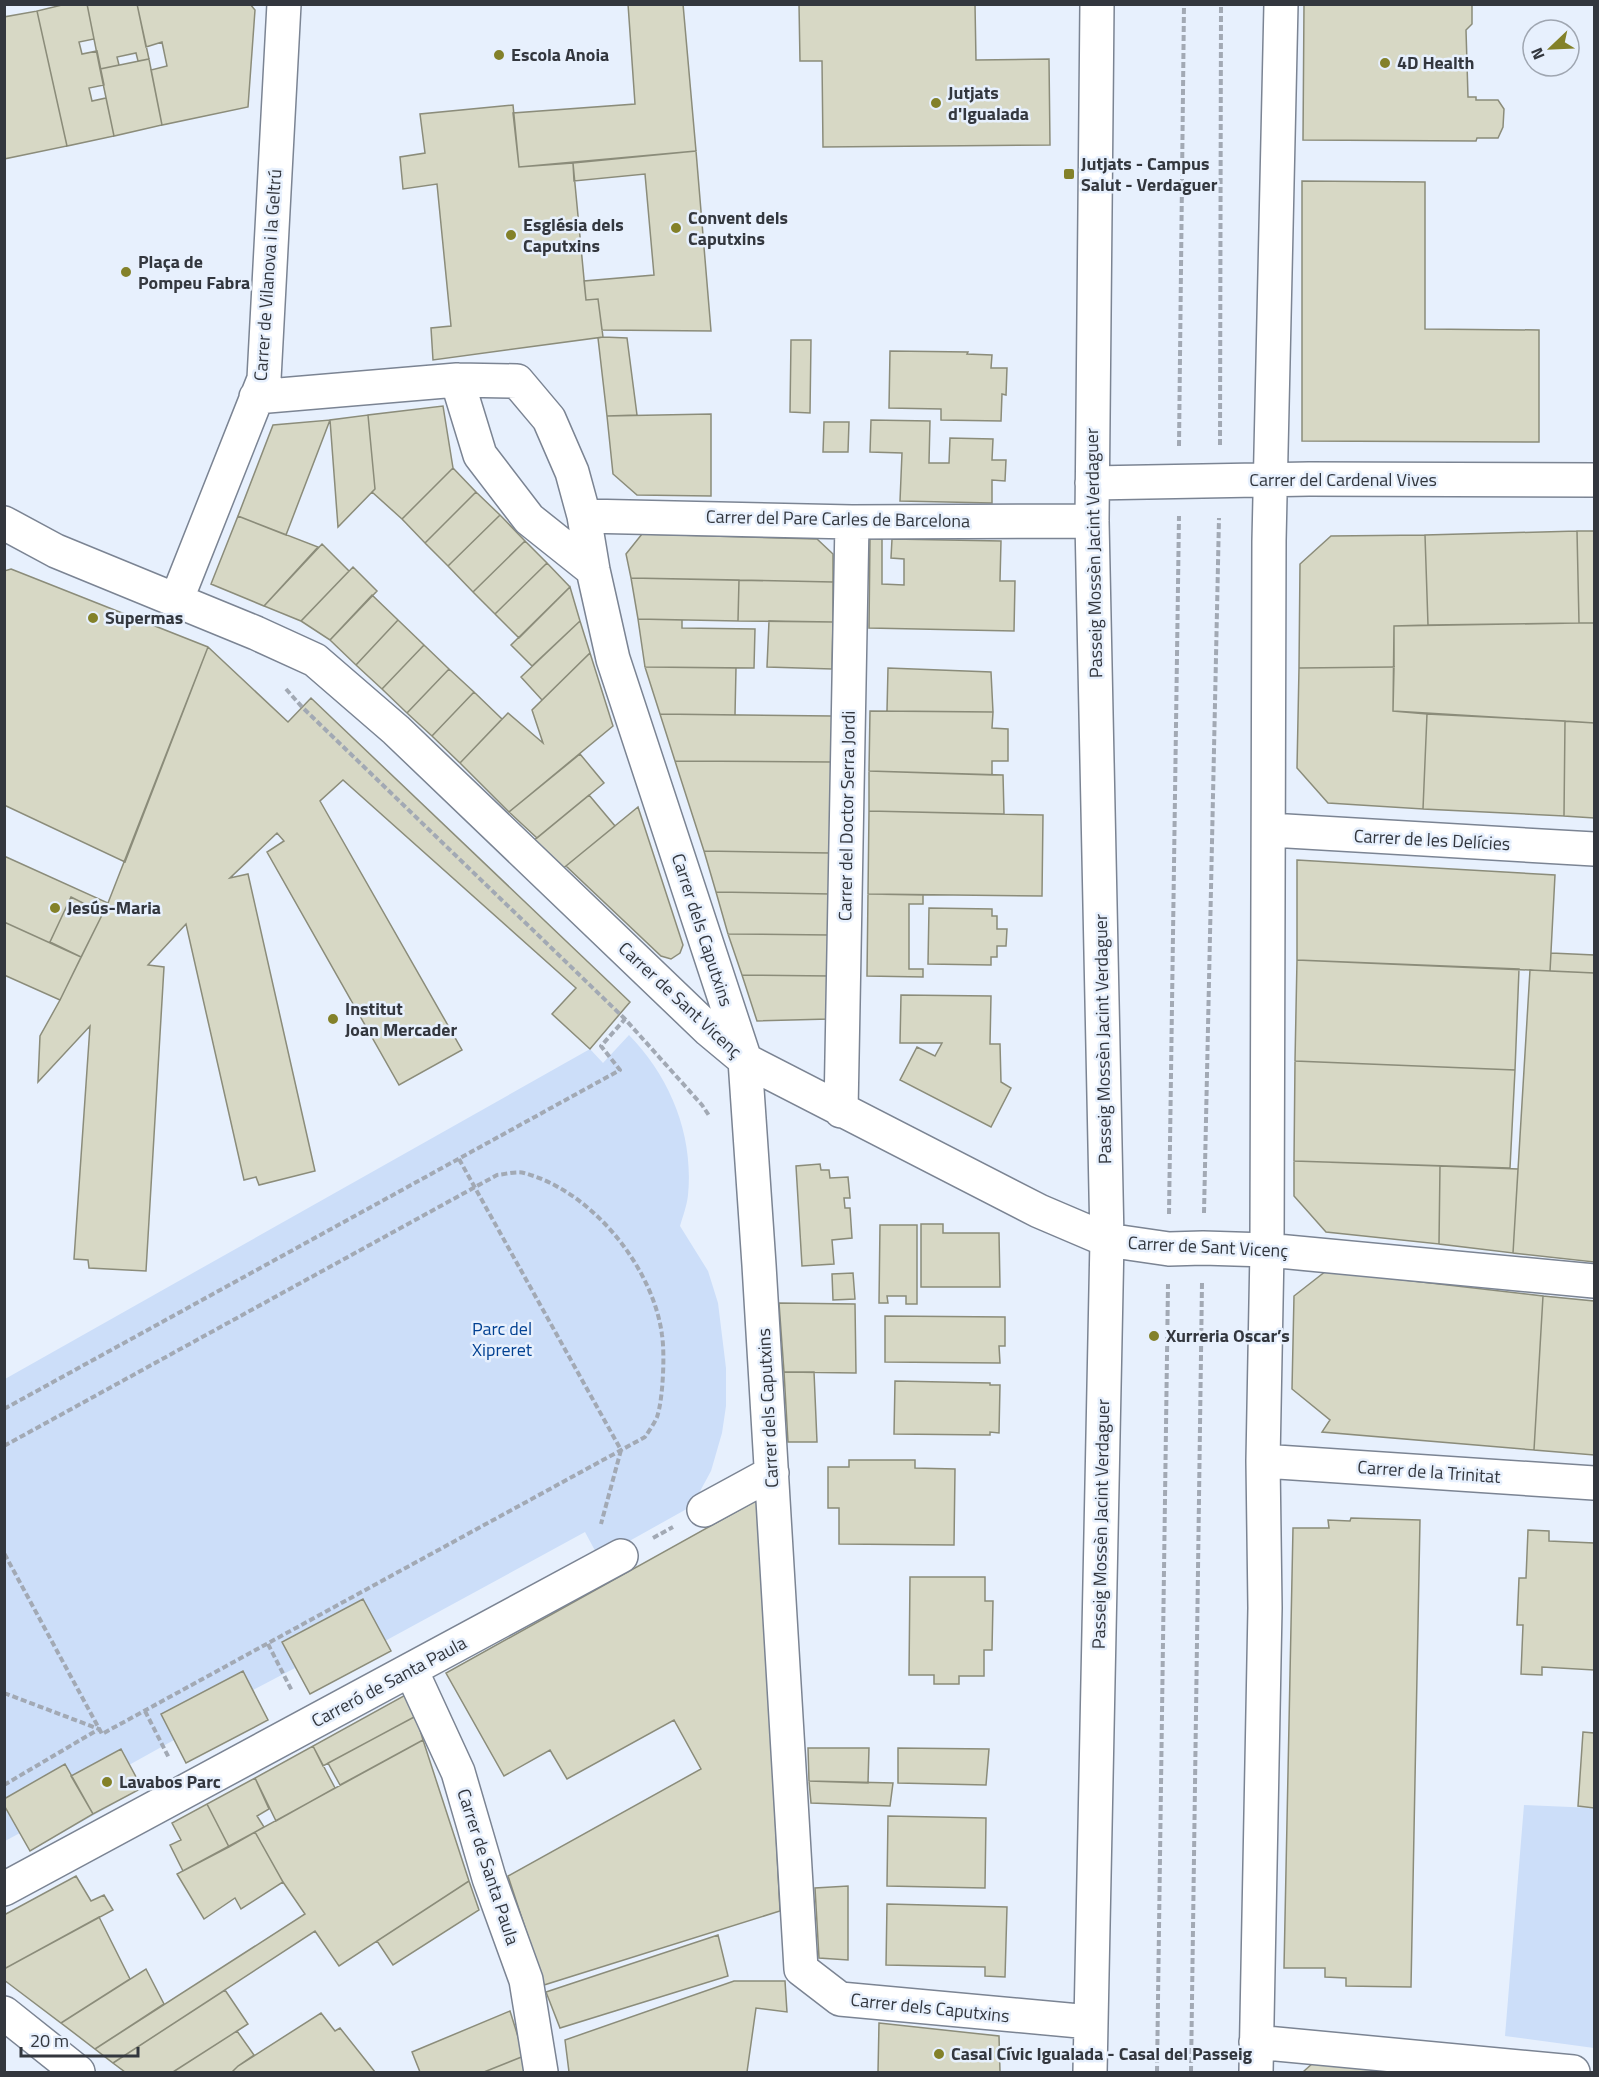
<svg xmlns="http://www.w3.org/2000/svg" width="1599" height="2077" font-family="'Titillium Web',sans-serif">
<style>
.green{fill:#ccdef9}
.building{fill:#d7d8c5;stroke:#8b8c7a;stroke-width:1.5}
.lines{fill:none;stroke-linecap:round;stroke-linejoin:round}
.minor-casing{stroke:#7b8493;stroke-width:36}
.path{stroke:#a2a9b4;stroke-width:4;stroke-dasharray:6 3;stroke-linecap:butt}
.minor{stroke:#fff;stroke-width:33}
.poi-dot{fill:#838129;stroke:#e7f0fd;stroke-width:2}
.labels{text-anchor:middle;stroke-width:5;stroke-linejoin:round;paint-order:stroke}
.poi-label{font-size:18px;font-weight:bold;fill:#33373e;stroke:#e7f0fd;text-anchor:start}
.street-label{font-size:18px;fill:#33373e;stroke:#e7f0fd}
.park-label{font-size:18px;fill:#024192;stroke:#e7f0fd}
</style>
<rect width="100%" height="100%" fill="#e7f0fd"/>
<path class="green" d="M629,1035C670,1077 694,1135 688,1195C687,1205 683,1216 680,1226L708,1271L718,1303L726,1368V1406L722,1433L711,1471L692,1506L599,1558L585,1532L385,1641L391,1651L310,1694L295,1668L253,1690L268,1720L186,1763L174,1740L129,1765L142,1788L30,1851L20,1833L5,1841V1379L590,1049L603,1063Z
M1524,1805L1594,1808V2048L1505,2036Z"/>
<path class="building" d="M66,4H87L94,39L79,42L82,54L97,51L104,85L89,88L92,101L106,98L114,136L67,146L37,11Z
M87,4H137L149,59L138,61L136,53L117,57L119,65L100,69Z
M137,4H250L255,10L248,107L162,125L151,70L167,66L162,42L146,47Z
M628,4H683L696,151L519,167L513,113L635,104Z
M799,4H975L976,60L1049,59L1050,145L823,147L822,61H800Z
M1304,4H1472V24L1466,30L1468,97H1476V100H1498L1504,109L1503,127L1498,138H1477L1476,141L1303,140Z
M37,11L67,146L4,159V17Z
M149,59L162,125L114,136L100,69Z
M513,105L519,167L573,163L586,300L598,299L603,337L433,360L431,328L451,326L437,184L403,189L400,157L425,153L420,114Z
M696,151L711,331L602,330L598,299L586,300L584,281L654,275L645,174L574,181L573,163Z
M1302,181L1425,182V329L1539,330V442L1302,441Z
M603,337L627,338L637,415L607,416L598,338Z
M791,340H811L810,413L790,412Z
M890,351L968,352L967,354L992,355L991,368H1007L1006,395L1002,394L1001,421L941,420V409L889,408Z
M443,406L453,468L402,519L372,492L375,489L368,415Z
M711,414V496L637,495L613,474L607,416Z
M368,415L375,489L338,527L330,420Z
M330,420L286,535L238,516L273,425Z
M871,420L930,421L929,463H949L950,438L993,439L992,460H1006L1005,481L992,480V503L900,501L902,453L870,452Z
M824,422H849L848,452H823Z
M453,468L476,492L425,543L402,519Z
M476,492L500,515L448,566L425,543Z
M500,515L525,541L473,592L448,566Z
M238,516L318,547L264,606L211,584Z
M1577,531L1579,623L1428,625L1425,535Z
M1577,531H1594V623H1579Z
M642,534L817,539L833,554V582L631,578L626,554Z
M1425,535L1428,625L1394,626V667L1299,668L1300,564L1331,536Z
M870,538L882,539V584L904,585V559L891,558L892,539L1001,541L1000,581H1015L1014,631L869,628Z
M525,541L547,563L495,614L473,592Z
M322,544L349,571L301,621L264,606Z
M547,563L570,587L519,638L495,614Z
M353,567L377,591L330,640L301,621Z
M11,569L208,647L125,862L4,805V571Z
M631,578L739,580L738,621L638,619Z
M739,580L833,582V622L738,621Z
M570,587L580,621L532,666L511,645Z
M372,595L398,620L356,665L330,640Z
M638,619L682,620V628L755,629L754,668L645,667Z
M398,620L424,645L382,689L356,665Z
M580,621L590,653L542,700L521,677Z
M769,621L833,622L832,669L767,667Z
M1579,623H1594V723L1393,711L1394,626Z
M424,645L449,669L407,713L382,689Z
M208,647L288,722L311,698L630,1002L590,1049L552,1014L576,988L343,780L320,801L462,1050L399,1085L267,852L284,841L277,833L230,878L248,874L315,1171L259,1185L256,1177L244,1180L186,924L148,965L164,967L146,1271L89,1268L88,1260L74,1259L90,1026L38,1082L40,1036L60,1000L108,903Z
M590,653L613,726L509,812L460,763L508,713L543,743L532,710Z
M645,667L736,668L735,715L660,714Z
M1394,667L1393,711L1427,714L1423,809L1328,803L1297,768L1299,668Z
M888,668L991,672L993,712L887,711Z
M449,669L474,692L432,736L407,713Z
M474,692L502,719L460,763L432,736Z
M870,711L993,712L992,728L1008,729V761H992V775L869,771Z
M660,714L832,716L831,762L675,761Z
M1427,714L1565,721L1564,816L1423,809Z
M1565,721L1594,723V818L1564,816Z
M580,754L604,783L537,838L509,812Z
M675,761L831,762L830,853L704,851Z
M869,771L1003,775L1004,814L869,811Z
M589,795L615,826L561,870L533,841Z
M638,807L683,945L680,953L671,959L661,956L566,866Z
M869,811L1043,815L1042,896L868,894Z
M704,851L830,853V894L716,892Z
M4,856L108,903L81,957L4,922Z
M1297,860L1555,875L1550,971L1297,960Z
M716,892L830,894L829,935L728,934Z
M868,894L923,895V904H909V969H923V977L867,976Z
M71,897L103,913L81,957L50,942Z
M929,908L992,909V916H997V929H1007L1006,946H997V957H991V965L928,964Z
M4,922L81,957L60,1000L4,975Z
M728,934L829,935L830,976L742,975Z
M1551,953L1594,955V973L1550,971Z
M1297,960L1519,969L1515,1070L1295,1061Z
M1530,970L1594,973V1262L1513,1253Z
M742,975L830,976L829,1019L757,1021Z
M901,995L991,996L990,1044H1000L1001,1082L1011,1088L991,1127L900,1080L917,1047L935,1056L942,1043H900Z
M1295,1061L1515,1070L1510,1168L1294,1161Z
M1294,1161L1440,1166L1439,1244L1326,1232L1294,1196Z
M820,1164L821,1170H829L830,1178L848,1177L850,1198H844L845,1208H850L852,1238L832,1240L834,1264L802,1266L796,1166Z
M1440,1166L1518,1169L1513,1253L1439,1244Z
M921,1224H943V1233H999L1000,1287H921Z
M880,1225H917V1304H906V1296H887L888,1303H879Z
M1326,1271L1543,1296L1534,1450L1322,1432L1330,1420L1292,1389L1294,1296Z
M853,1273L855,1299L833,1300L832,1274Z
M1543,1296L1594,1301V1455L1534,1450Z
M779,1303L855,1304L856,1373L784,1372Z
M885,1316L1005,1317V1346H999L1000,1363L885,1362Z
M784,1372H814L817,1442H788Z
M895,1381L990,1383V1385H1000L999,1433L990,1432V1435L894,1434Z
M849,1460H915V1468L955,1469L954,1545L839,1544V1508H828V1467H849Z
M759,1499L780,1911L544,1985L508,1876L701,1769L674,1720L567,1779L550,1750L504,1776L446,1673Z
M1351,1518L1420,1520L1411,1987L1346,1986V1978L1325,1977V1968H1284L1293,1528H1329L1328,1520L1350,1521Z
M1528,1530L1549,1531V1541L1594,1543V1670L1542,1667V1675L1521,1674L1523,1625H1517L1519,1578H1526Z
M910,1577H985V1601H993L992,1650H984V1676H959V1684H934V1675H909Z
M363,1599L391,1651L310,1694L282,1642Z
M243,1671L268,1720L186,1763L161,1714Z
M409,1693L416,1716L323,1766L313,1746Z
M416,1716L423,1740L340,1785L328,1763Z
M1583,1732L1594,1733V1808L1578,1806Z
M423,1740L469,1881L339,1966L315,1931L113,2063L95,2049L305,1914L283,1882L255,1832Z
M313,1746L335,1788L276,1821L255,1778Z
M808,1748H869L868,1783L809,1781Z
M898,1748L989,1749L986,1785L898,1783Z
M121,1749L142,1788L93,1814L71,1776Z
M65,1764L93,1814L30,1851L4,1805V1799Z
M255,1778L269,1809L257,1816L264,1827L229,1847L207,1804Z
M809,1781L893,1783L890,1806L811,1803Z
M207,1804L229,1847L183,1871L170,1845L181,1840L172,1823Z
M888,1816L986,1818L985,1888L887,1886Z
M255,1832L283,1882L241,1909L235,1898L204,1919L177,1874Z
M76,1876L91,1901L104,1895L113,1910L4,1969V1915Z
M469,1881L479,1910L393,1965L377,1941Z
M848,1886V1960L819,1958L815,1888Z
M887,1904L1007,1907L1005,1977L985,1976V1967L886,1965Z
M99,1917L130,1979L61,2023L4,1980V1969Z
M718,1935L728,1976L560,2028L546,1992Z
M146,1969L164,2004L95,2049L61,2023Z
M734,1981H785L787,2012L756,2008L747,2072H569L565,2040Z
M225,1990L248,2024L237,2031L173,2072H125L113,2063Z
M510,2011L524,2056L484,2072H420L412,2052Z
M321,2013L335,2031L340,2028L375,2072H232L238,2066Z
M879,2023L999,2036L1000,2072H878Z
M237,2031L254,2055L238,2066L232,2072H173Z
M524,2056L527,2072H484Z
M1313,2063L1387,2069V2072H1303Z"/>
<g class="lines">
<g class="minor-casing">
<path id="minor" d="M457,380L480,455L529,519L593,570
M256,397L457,380L517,381L549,419L572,472L584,516L593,570L613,659L745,1060L759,1265L801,1969L840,1999L1090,2022
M1092,483L1309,479L1594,480
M584,516L852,522L1092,521
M4,523L56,551L256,633L315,660L396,730L709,1030L745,1060L1039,1211L1107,1240L1169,1249L1203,1248L1267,1250L1594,1281
M176,601L264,379L284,4
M1269,830L1594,849
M841,1111L852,522
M1263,1461L1594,1483
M704,1510L772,1473
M411,1670L458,1772L489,1878L526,1980L541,2072
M4,1889L621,1556
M4,2013L78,2072
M1256,2042L1573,2072
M1090,2072L1107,1240L1092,521L1097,4
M1256,2072L1265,1608L1263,1461L1267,1250L1269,541L1281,4"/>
</g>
<path class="path" d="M1220,445L1221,4
M1179,446L1184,4
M286,689L302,707L625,1019
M459,1159L621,1450L601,1524
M1204,1213L1219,518
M1169,1214L1179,516
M4,1409L620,1070L601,1046L625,1019L702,1105L710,1117
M4,1446L497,1175C506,1174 517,1171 524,1173C592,1191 653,1267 662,1335C665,1354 663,1400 657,1417C654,1424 649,1431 645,1437L102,1734L4,1553
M653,1538L673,1527
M268,1644L292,1691
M4,1693L99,1729
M145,1711L169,1758
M4,1785L99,1729
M1157,2072L1168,1284
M1191,2072L1202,1283"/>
<use href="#minor" class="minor"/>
</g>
<g class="poi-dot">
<circle cx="499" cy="55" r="6"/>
<circle cx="1385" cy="63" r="6"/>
<circle cx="936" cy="103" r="6"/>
<rect x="1063" y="168" width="12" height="12" rx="3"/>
<circle cx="676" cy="228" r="6"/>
<circle cx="511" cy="235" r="6"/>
<circle cx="126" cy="272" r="6"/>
<circle cx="93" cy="618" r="6"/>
<circle cx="55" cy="908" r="6"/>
<circle cx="333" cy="1019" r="6"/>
<circle cx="1154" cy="1336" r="6"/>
<circle cx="107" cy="1782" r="6"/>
<circle cx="939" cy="2054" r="6"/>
</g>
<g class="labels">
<g class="poi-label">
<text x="511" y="61">Escola Anoia</text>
<text x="1397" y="69">4D Health</text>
<text x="948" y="99">Jutjats<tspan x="948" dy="21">d'Igualada</tspan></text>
<text x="1081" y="170">Jutjats - Campus<tspan x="1081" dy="21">Salut - Verdaguer</tspan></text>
<text x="688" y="224">Convent dels<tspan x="688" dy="21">Caputxins</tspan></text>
<text x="523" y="231">Església dels<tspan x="523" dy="21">Caputxins</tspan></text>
<text x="138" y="268">Plaça de<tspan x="138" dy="21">Pompeu Fabra</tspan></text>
<text x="105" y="624">Supermas</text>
<text x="67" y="914">Jesús-Maria</text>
<text x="345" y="1015">Institut<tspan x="345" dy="21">Joan Mercader</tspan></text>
<text x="1166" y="1342">Xurreria Oscar’s</text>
<text x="119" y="1788">Lavabos Parc</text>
<text x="951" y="2060">Casal Cívic Igualada - Casal del Passeig</text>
</g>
<g class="street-label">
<text transform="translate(268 275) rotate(-86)" y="6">Carrer de Vilanova i la Geltrú</text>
<text x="1343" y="486">Carrer del Cardenal Vives</text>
<text transform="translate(838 519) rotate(1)" y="6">Carrer del Pare Carles de Barcelona</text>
<text transform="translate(1094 553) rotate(-91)" y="6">Passeig Mossèn Jacint Verdaguer</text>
<text transform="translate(847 816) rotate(-89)" y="6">Carrer del Doctor Serra Jordi</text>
<text transform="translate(1432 840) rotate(3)" y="6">Carrer de les Delícies</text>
<text transform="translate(702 930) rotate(72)" y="6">Carrer dels Caputxins</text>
<text transform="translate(680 1000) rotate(43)" y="6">Carrer de Sant Vicenç</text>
<text transform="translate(1103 1039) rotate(-91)" y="6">Passeig Mossèn Jacint Verdaguer</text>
<text transform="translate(1208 1247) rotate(3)" y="6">Carrer de Sant Vicenç</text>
<text transform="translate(768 1408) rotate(-93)" y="6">Carrer dels Caputxins</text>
<text transform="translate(1429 1472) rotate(4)" y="6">Carrer de la Trinitat</text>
<text transform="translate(1101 1524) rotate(-89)" y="6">Passeig Mossèn Jacint Verdaguer</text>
<text transform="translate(389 1682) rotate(-28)" y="6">Carreró de Santa Paula</text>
<text transform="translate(488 1867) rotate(72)" y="6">Carrer de Santa Paula</text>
<text transform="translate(930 2008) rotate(6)" y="6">Carrer dels Caputxins</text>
</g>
<g class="park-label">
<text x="502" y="1335">Parc del<tspan x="502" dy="21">Xipreret</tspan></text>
</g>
</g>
<rect width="1599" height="2077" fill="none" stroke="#33373e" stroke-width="12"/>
<g transform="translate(1551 48) rotate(247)"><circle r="28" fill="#e7f0fd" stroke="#9fa6b1" stroke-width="1.5"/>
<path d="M0-4.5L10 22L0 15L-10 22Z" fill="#838129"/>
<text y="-9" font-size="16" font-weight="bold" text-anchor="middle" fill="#33373e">N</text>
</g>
<path d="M21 2047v9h117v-9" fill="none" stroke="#33373e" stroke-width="3"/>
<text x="30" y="2047" font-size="18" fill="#33373e" stroke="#e7f0fd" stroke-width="4.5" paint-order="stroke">20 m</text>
</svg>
